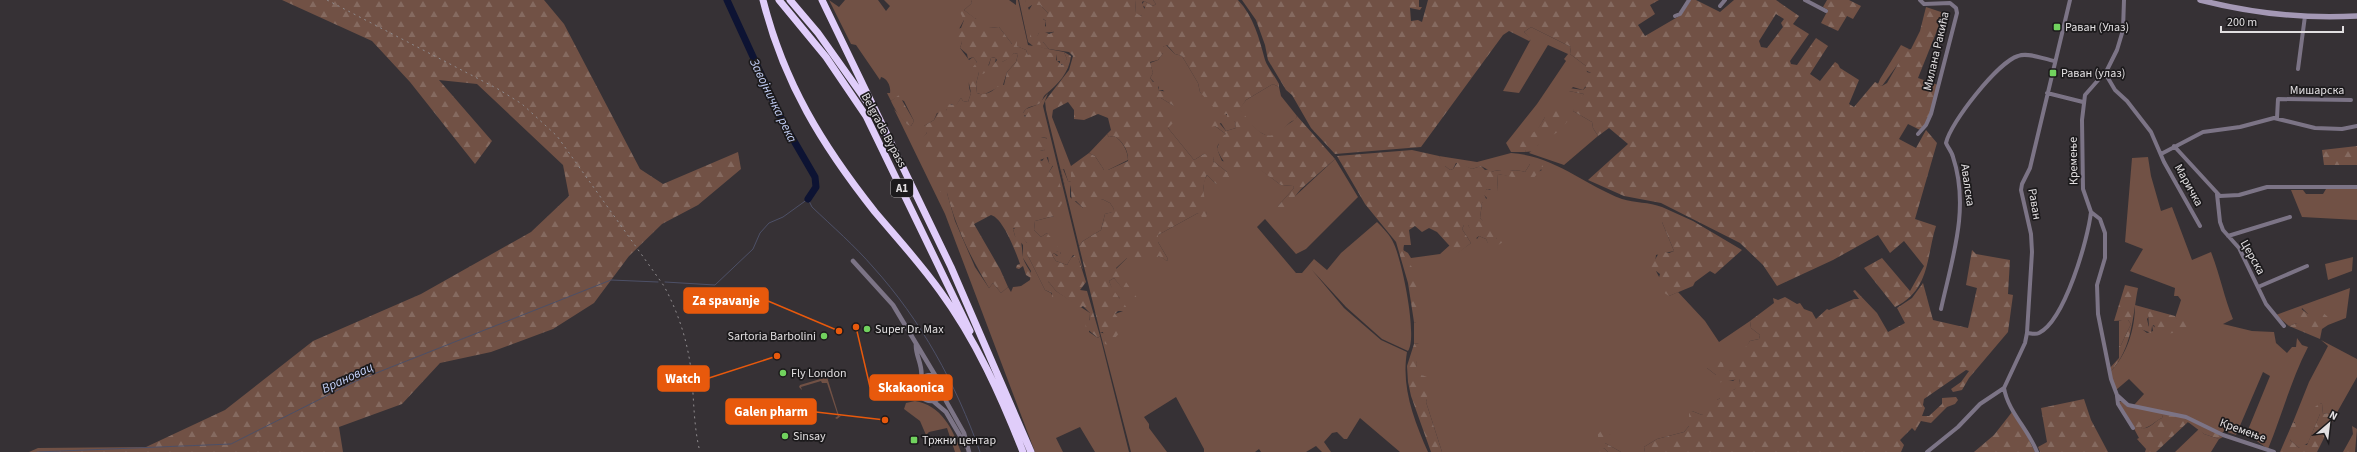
<svg xmlns="http://www.w3.org/2000/svg" width="2357" height="452" font-family="'Source Sans 3',sans-serif">
<style>
.grass{fill:#715145}
.forest{fill:url(#forest-firs);fill-rule:evenodd}
.lines{fill:none;stroke-linecap:round;stroke-linejoin:round}
.stream{stroke:#4d5067;stroke-width:1}
.river{stroke:#0d1333;stroke-width:7}
.minor{stroke:#7c7486;stroke-width:4}
.tertiary{stroke:#7c7486;stroke-width:4.5}
.secondary{stroke:#a498b5;stroke-width:5.5}
.motorway{stroke:#e0cdfa;stroke-width:7}
.rail{stroke:#908c8f;stroke-width:1;stroke-dasharray:2 4;stroke-linecap:butt}
.poi-dot{fill:#71d25e;stroke:#1c1a1c;stroke-width:1.5}
.labels{text-anchor:middle;stroke-width:3.5;stroke-linejoin:round;paint-order:stroke}
.shield{fill:#1c1a1c;stroke:#a7a4a6;stroke-width:1}
.shield-label{font-size:11px;font-weight:bold;fill:#e2dfe1}
.poi-label{font-size:12px;fill:#e2dfe1;stroke:#1c1a1c;text-anchor:start}
.street-label{font-size:12px;fill:#e2dfe1;stroke:#1c1a1c}
.water-label{font-size:13px;font-style:italic;fill:#c2cef5;stroke:#1c1a1c}
.leader{fill:none;stroke:#e8590c;stroke-width:1.5}
.callout-dot{fill:#e8590c;stroke:#1c1a1c;stroke-width:1.5}
.callout{fill:#e8590c;stroke:#e8590c;stroke-width:1.5}
.callout-label{font-size:13px;text-anchor:middle;font-weight:bold;fill:#fff}
</style>
<defs>
<pattern id="forest-firs" width="22" height="20" patternUnits="userSpaceOnUse"><rect width="22" height="20" fill="#715145"/><path d="M5 1l3.5 6h-7zM16 11l3.5 6h-7z" fill="#856a60"/></pattern>
</defs>
<rect width="100%" height="100%" fill="#363135"/>
<path class="grass" d="M829,0L839,7L845,0H878L886,11L890,6L884,0H964V20L959,29L962,42L960,48L969,60L973,57L977,62C973,72 965,81 971,93L968,102L963,101L961,98L956,106L951,104L945,112L937,113L934,120L924,126L927,133L922,138L939,168L935,178L947,193L955,221L975,267L989,288L993,283L1001,293L1008,287L1011,292L1013,287L1021,286L1030,280L1031,271L1023,258V245L1015,236L1013,229H1017L1027,243V254L1045,290L1051,293L1053,297L1048,281L1056,291L1090,313L1089,332L1098,338L1100,336L1129,452H1095L1080,427L1056,438L1063,452H1035L945,214L894,109L906,123L911,126L914,121L904,101L896,98L891,101L887,93H890C891,87 888,79 881,77L880,80L856,45L851,44Z
M971,0H1009L1016,5V0H1018L1028,45L1064,52L1067,59L1064,64H1060V61H1057L1056,54L1028,55L1026,50L1012,44L999,27L989,28V25L974,18L964,10L972,3Z
M1019,0H1025L1029,10L1032,5H1040L1048,13L1043,19L1046,21L1045,26L1054,32L1039,33L1034,43L1043,42L1049,49L1033,46L1028,42Z
M1135,0H1153L1156,4L1153,6L1144,1L1142,2L1145,11L1141,16L1136,14Z
M1531,27L1571,47L1570,54L1586,66L1587,72L1591,73V78L1583,90L1573,87L1569,91L1584,94L1573,111L1592,122L1593,128L1598,136L1564,165L1529,153L1538,145L1545,117L1525,152H1511L1506,143L1537,104L1566,61L1564,59L1568,54L1548,45L1519,93L1503,91L1531,39L1524,32Z
M1166,45L1175,54L1182,56L1198,83L1200,92L1235,122L1236,128L1226,131L1221,123L1215,126L1226,134C1217,149 1214,142 1222,161L1256,166L1281,185L1293,186L1294,188L1278,206L1292,199L1335,159L1358,197L1306,249L1296,254L1265,219L1257,227L1296,273H1302L1314,259L1327,270L1341,253L1377,222C1383,228 1391,236 1394,244C1402,261 1418,337 1408,351L1382,339L1346,307L1312,270L1344,308L1381,340L1407,352C1401,387 1414,420 1428,452H1400L1360,418L1347,439H1344L1337,432L1332,433L1324,442L1331,452H1322L1316,446L1306,452H1261L1259,449L1255,452H1204V449L1176,397L1144,417L1149,424V428L1167,452H1131L1100,332L1115,338V314L1123,311L1119,297L1114,294L1109,281L1114,278L1124,290L1116,269L1127,258L1144,259L1160,256L1167,261L1168,259L1158,242V235L1198,213L1207,215C1204,204 1200,185 1207,175L1216,184L1227,172L1213,161L1214,158L1204,154L1194,160L1168,128L1157,98H1161L1174,106L1163,90H1158L1159,87L1150,78L1153,73L1150,63L1158,60L1163,53V47Z
M1901,45L1909,49L1882,86L1878,84L1880,79Z
M1014,53L1018,54L1016,62L1007,72L1003,85L983,95L977,93L976,84L979,72L989,65L991,58L996,57L995,64C1004,62 1008,59 1014,53Z
M1273,84L1279,87L1281,96L1297,116L1295,120C1287,122 1285,130 1279,134C1262,143 1248,120 1239,109L1246,100Z
M1048,93L1043,106L1083,270L1078,258L1073,255L1067,265L1056,261L1052,255L1054,253L1057,256L1061,253L1056,251L1047,233L1041,237L1034,230L1035,221L1054,216L1052,175L1049,172L1053,166L1049,163L1048,157L1040,160V150L1044,151L1047,138L1041,137L1027,116L1023,115V113L1026,109L1039,104Z
M1046,110H1053L1052,117L1071,166V182L1068,181L1064,169L1061,170L1065,185H1070V197L1083,208L1102,199L1110,203L1114,209L1113,212L1105,214L1101,230L1083,241L1079,246Z
M1107,134L1109,137L1114,136C1122,140 1128,151 1128,160L1108,170H1104L1095,156L1089,153Z
M1511,153C1555,156 1583,184 1622,199C1635,203 1649,202 1662,207V222L1674,251L1656,255L1655,263L1656,271L1669,296L1678,292L1705,321L1719,342L1750,321L1751,328L1760,335L1759,339L1750,341L1733,371L1707,368L1716,375L1717,378L1733,381L1737,378L1739,379L1740,383L1735,389L1717,400L1702,415L1692,411L1689,426L1684,432L1657,439L1644,447L1645,452H1621L1605,443V435H1611L1598,434V451L1604,448L1608,452H1442L1426,402C1429,395 1424,389 1427,382L1422,375H1418L1416,364L1419,343L1414,344V322L1416,323L1403,250L1408,253L1411,258L1440,254L1450,245L1457,253L1471,243L1462,229L1464,225H1468L1477,239L1479,236L1486,239L1488,243L1502,239H1497L1480,218L1482,203L1487,198L1483,194L1487,189L1497,191L1498,174L1523,178L1542,170L1530,164L1525,172C1520,170 1496,169 1492,172L1481,166L1472,169L1456,163L1453,169L1450,170L1445,166L1439,156L1477,162Z
M2148,157L2151,176L2161,211L2172,207L2192,260L2211,252C2220,275 2224,297 2233,319L2223,324L2252,331L2274,332L2276,343L2287,353L2292,347H2296L2297,338L2302,345L2308,347C2291,380 2282,415 2268,449L2254,439L2245,437L2270,376L2263,372L2236,435L2224,431L2222,433L2134,405L2144,394L2129,379L2116,390L2110,372C2127,355 2135,329 2135,305L2153,310L2147,319L2149,328L2142,329L2147,333L2153,331L2152,325L2157,329L2181,321L2175,318L2181,300L2178,296H2174L2175,288L2130,271L2143,249L2125,242L2132,158Z
M2357,187V220L2302,217L2291,190H2303L2306,194H2323L2326,189Z
M2353,257L2352,271L2328,280L2325,264Z
M2350,288L2346,318L2328,325V317L2308,314L2302,308L2297,323L2289,326L2276,315Z
M2122,320H2128L2131,324L2121,345L2119,346V321Z
M2321,340L2357,359V377L2335,416L2328,413L2323,414L2322,404L2320,403V414L2308,443L2299,448L2290,440L2295,422H2293L2309,382L2328,346Z
M827,377L839,416L842,415L837,419L835,418L838,416L827,383H822L821,381L801,387L802,390L799,387L800,385Z
M915,401C941,405 953,429 961,452H955L947,428L929,432L926,435L920,421L904,409L906,403Z
M2121,401L2127,405L2164,412L2162,418C2155,421 2151,427 2142,429L2138,422L2131,423L2119,403Z
M2199,429L2204,434L2219,439L2211,452H2175Z"/>
<path class="forest" d="M282,0H544L564,24L640,169L663,184L738,152L741,169L698,205L662,224L629,256L594,303L553,329L491,352L440,363L402,404L339,427L343,452H29L38,448L146,447L225,410L313,341L421,294L531,232L569,196L563,165L477,84L439,80L492,141L475,164L410,82L372,41Z
M964,0H971L972,3L964,10L976,19H990L989,28L999,27L1012,44L1013,41H1017V46L1026,50L1028,55L1042,51L1056,54V60L1062,65L1067,59L1064,52L1071,56C1069,73 1058,84 1046,94C1042,97 1043,102 1039,104C1032,107 1027,106 1023,113L1025,117L1030,110C1043,111 1044,117 1047,128L1041,137L1049,139L1050,147L1045,149L1044,151L1040,150V160L1042,161L1046,156L1049,163L1053,165L1049,172L1058,177L1064,200L1054,216L1035,221L1034,230L1041,237L1047,233L1058,245L1056,251L1060,252L1061,256L1060,257L1054,253L1052,255L1056,261L1067,265L1071,258L1077,254L1086,282L1080,290L1087,291L1100,336L1098,338L1086,328L1085,322L1090,320V313L1083,306L1080,308L1056,291L1048,281L1055,296L1052,297V293L1045,290L1027,254V243L1014,228L1013,229L1015,236L1020,238C1022,244 1022,250 1023,257C1024,264 1032,272 1034,280L1026,275L1023,266L1019,269L1016,268L1017,265L1020,264C1016,252 1003,218 991,215L974,224L1000,269L1008,287L1001,293L993,283L989,288C971,258 956,228 947,193L940,192L939,185L933,183L935,178L932,175L934,168H938L921,138L927,133L922,127L934,120L939,111L947,110L946,104L956,105L961,98L963,101L968,102L971,93L967,74L977,62L973,57L968,59L967,54L960,48L962,42L956,35V29L961,28L964,20L957,6H963ZM1014,53L1018,54L1016,62L1007,72L1004,85L1000,84C995,90 985,97 977,93L976,84L979,72L983,74L986,72L991,58L995,57L997,60L992,67L993,72L1000,69L1002,62L1010,58Z
M1025,0H1135L1136,13L1141,16L1145,7L1142,5L1144,1L1153,6L1156,4L1153,0H1238C1254,17 1259,38 1265,60C1268,68 1275,76 1279,84V87L1273,84L1246,100L1240,109C1253,125 1266,149 1286,126C1290,122 1295,121 1297,116L1335,159L1301,189L1284,210L1279,212L1278,206L1294,188L1293,186L1281,185L1256,167L1243,173C1228,168 1223,163 1217,149L1221,137L1226,134L1215,126L1211,127L1210,122L1216,119L1226,131L1236,128L1235,122L1227,119V114L1220,115L1200,92L1198,83L1182,56L1175,54L1167,45L1163,47V53L1158,60L1150,62L1153,73L1150,78L1153,82L1159,81L1158,90L1167,92L1176,104L1174,106L1161,98H1157L1174,115V122L1168,128L1194,160L1204,154L1211,155L1214,158L1213,161L1227,172L1231,181L1216,184L1207,175L1206,176L1203,188L1207,215L1206,218H1203L1198,213L1158,235V242L1168,259L1167,261L1159,256L1152,261L1144,260L1136,269L1127,258L1116,268L1147,312L1146,315L1142,314L1114,278L1109,281C1114,295 1123,299 1129,312L1127,314L1123,311H1118L1115,314L1121,321V331L1115,338L1120,345L1118,347L1105,344L1103,332H1100L1079,246L1083,241L1101,230L1105,214L1112,212L1114,209L1110,203L1102,199L1087,214L1083,212V208L1076,201L1073,202C1070,196 1072,191 1070,185L1065,186L1061,170L1063,169L1068,181L1071,182V166L1089,153L1095,156L1104,170H1108L1128,161C1129,151 1122,140 1114,136L1109,137L1107,134L1111,130L1108,118L1098,114L1084,120L1074,119V110L1068,102L1053,110H1046L1045,101L1069,70L1073,56L1069,52L1049,49L1043,42L1040,45L1030,43V34L1037,36L1041,30L1049,34L1054,32L1046,28V21L1041,17L1048,13L1040,5H1032L1026,9Z
M1242,0H1419V7H1422L1420,10L1410,8L1411,21L1418,20L1422,22L1428,0H1659L1650,5L1655,14L1638,25L1645,36L1681,15L1691,0H1696L1720,12L1734,0H1776L1799,16L1793,24L1809,34L1790,61L1791,64L1797,65L1816,38L1828,46L1810,74L1820,81L1835,62L1838,64L1840,68L1859,80L1849,104L1854,107L1875,82L1882,86L1887,83L1906,50L1911,49L1920,31L1926,7L1944,13L1918,78L1938,85L1927,122L1920,130L1908,124L1899,139L1916,148L1926,130L1937,143L1915,219L1936,226C1926,258 1930,290 1895,307L1864,268L1882,258L1910,291L1924,266L1904,241L1890,253L1878,235L1833,260L1777,286L1763,265L1740,243L1661,203L1624,196L1588,180L1628,144L1609,128L1598,136L1593,128L1592,122L1573,111L1574,104L1584,94L1569,91V88L1583,90L1586,87L1582,84H1587L1591,73L1585,70L1586,66L1570,54L1571,47L1531,27L1524,32L1532,39L1529,41L1509,31L1503,35L1421,147L1335,154L1311,128L1292,95L1286,90L1268,60L1265,45L1256,20ZM1776,14L1784,19L1781,23L1783,27L1767,48L1761,47L1759,41Z
M1827,0H1849L1861,6L1853,19L1847,16L1838,31L1821,23L1828,10L1823,7Z
M899,95L914,121L911,126C903,124 894,108 891,101Z
M1558,108L1572,116L1559,131L1538,145L1536,151L1525,152L1526,150L1519,146C1523,138 1532,135 1538,128C1544,120 1547,110 1558,108Z
M2357,146V165H2324L2322,150Z
M1412,150L1439,156L1442,160L1445,161V166L1450,170L1453,169L1458,162L1472,169L1481,166L1485,170L1490,169L1492,172C1496,169 1521,170 1525,172L1530,164H1542L1543,167L1531,181L1498,174L1497,191L1493,193L1490,189H1487L1484,194L1487,201L1482,203L1480,218L1483,221L1486,218L1489,219L1497,239H1502L1503,242L1495,247L1489,246L1486,239L1479,236L1475,239L1468,225H1464L1462,229L1471,243L1457,254L1437,232L1429,228L1422,232L1415,226L1409,230L1411,245H1404C1401,258 1411,265 1418,274L1419,321L1416,323L1414,322L1408,283L1396,242L1365,204L1337,156Z
M1662,207L1693,221L1742,250L1715,274L1710,271L1695,282L1693,286L1669,296L1660,290L1658,281L1660,274L1656,271L1650,273L1649,270L1660,251L1669,253L1674,251L1662,222L1660,212Z
M1972,250L1976,254L2010,260L2008,294L2013,295L2008,332L1969,378L1962,390L1953,392L1951,389L1961,382L1969,371L1966,370L1924,399L1923,405L1925,408L1922,416H1929L1942,404V398L1956,397L1958,400L1955,404L1947,407L1931,423L1921,421L1915,431L1912,428L1900,440L1904,445L1901,452H1645L1644,447L1657,439L1684,432L1689,426V413L1692,411L1702,415L1710,399L1717,400L1720,398L1718,391L1722,388H1725L1728,392L1735,389L1736,385L1740,383L1739,379L1716,383V375L1707,368L1708,365L1720,361L1723,363L1724,369L1733,371V364L1750,341L1759,339L1760,335L1751,328L1750,321L1774,303L1773,298L1778,300L1785,297L1797,304L1800,303L1804,309L1812,312L1816,319L1827,309L1829,310L1854,299H1859L1853,291L1855,290L1877,313L1888,332L1905,323L1897,308L1912,298L1923,283L1933,320L1968,328L1977,288L1966,285Z
M2125,285L2138,288C2132,318 2133,348 2110,372L2109,369L2119,358V346L2121,345L2131,324L2128,320L2114,321Z
M2300,308L2308,314L2322,312L2328,317V325L2322,329L2320,339L2289,326L2297,323L2295,314Z
M2153,310L2175,316L2176,318L2184,321L2188,328L2180,332L2158,335L2154,325L2152,326L2151,333L2138,328L2139,324L2146,323L2149,327L2148,312Z
M1419,343L1422,345L1416,364L1419,374L1427,377C1428,384 1429,395 1426,402L1442,452H1431L1411,396L1408,382L1407,366L1414,344Z
M2084,399L2091,420L2108,452H2040L2038,447L2047,442L2041,408Z
M2320,403L2322,404L2323,414L2328,413L2335,416L2317,452H2273H2280L2293,422L2297,424L2294,430L2295,434L2290,440L2299,448L2303,444L2307,445L2320,414L2314,410L2315,407Z
M2012,412L2023,427L2035,452H1974L1994,435Z
M2164,412L2186,417L2223,437L2219,439L2204,434L2188,422L2156,452H2145L2146,449L2137,439L2139,438L2131,423L2134,421V416H2137L2139,422L2143,423L2141,428C2150,430 2154,421 2162,418Z
M2352,426L2357,429L2355,452H2343L2353,434Z
M1603,429H1612L1614,433L1606,436L1605,443L1621,452H1608L1604,448L1602,451L1598,452V434Z"/>
<g class="lines">
<path class="stream" d="M665,282L715,285L753,249L760,233L769,223L783,217L808,199L812,207C833,227 855,246 873,267C921,320 956,384 980,452
M37,452L231,444L356,381L611,280L658,282"/>
<path class="river" d="M727,0L783,122L815,177L816,187L808,199"/>
<path class="minor" d="M1805,0L1826,11
M2124,0L2123,30L2117,50L2107,70L2085,95L2082,120L2083,189L2091,212L2100,219L2105,233V258L2097,285L2098,314L2111,379L2117,395L2128,405L2186,417L2223,435L2274,452
M1720,6L1725,0
M1675,16L1680,14L1689,0
M2298,69L2305,16
M2105,73L2115,90L2127,101L2151,132L2164,162L2200,226
M2047,93L2083,102
M2277,118L2278,99L2351,100
M1918,134L1926,125L1931,114L1957,13L1956,8L1950,3L1924,4L1920,0
M2174,146L2220,196L2239,195L2267,187H2357
M2161,154L2203,132L2240,127L2274,118L2315,128L2342,129L2357,126
M2217,194L2220,222L2223,230L2239,248L2266,304L2284,326
M2228,236L2290,217
M2258,287L2307,266
M1941,309C1952,259 1970,208 1953,157C1952,152 1948,148 1946,143C1950,123 1998,62 2018,56C2028,52 2044,59 2054,61
M2027,333C2031,333 2035,335 2039,333C2065,320 2088,239 2091,212
M2117,396L2118,404L2133,428
M1927,452L1958,427L1980,404L2004,388
M2037,452C2029,430 2008,412 2004,388L2025,343L2027,333L2032,252L2031,234L2021,190L2022,184L2030,168L2070,0"/>
<path class="tertiary" d="M853,261L893,305L935,375
M916,344C915,356 924,366 921,379
M918 388a13 13 0 1 1 26 0a13 13 0 1 1-26 0Z
M944,392L946,401L964,433L969,452
M933,401L946,412L966,446"/>
<path class="secondary" d="M2200,0C2251,13 2304,19 2357,16"/>
<path class="motorway" d="M763,0C784,83 822,145 875,212C897,238 920,263 940,291C976,340 1001,396 1023,452
M779,0L826,57L866,116L970,331
M790,0L818,33L867,102
M822,0L951,267L1031,452"/>
<path class="rail" d="M327,0L498,89L522,104L557,136L664,286C680,316 689,346 692,379C694,404 694,428 700,452"/>
</g>
<g class="poi-dot">
<rect x="2053" y="23" width="8" height="8" rx="2"/>
<rect x="2049" y="69" width="8" height="8" rx="2"/>
<circle cx="867" cy="329" r="4"/>
<circle cx="824" cy="336" r="4"/>
<circle cx="783" cy="373" r="4"/>
<circle cx="785" cy="436" r="4"/>
<rect x="910" y="436" width="8" height="8" rx="2"/>
</g>
<g class="labels">
<rect class="shield" x="891" y="179" width="22" height="18" rx="3"/>
<g class="shield-label">
<text x="902" y="192">A1</text>
</g>
<g class="poi-label">
<text x="2065" y="31">Раван (Улаз)</text>
<text x="2061" y="77">Раван (улаз)</text>
<text x="875" y="333">Super Dr. Max</text>
<text x="816" y="340" text-anchor="end">Sartoria Barbolini</text>
<text x="791" y="377">Fly London</text>
<text x="793" y="440">Sinsay</text>
<text x="922" y="444">Тржни центар</text>
</g>
<g class="street-label">
<text transform="translate(1936 51) rotate(-77)" y="4">Милана Ракића</text>
<text x="2317" y="94">Мишарска</text>
<text transform="translate(884 130) rotate(62)" y="4">Belgrade Bypass</text>
<text transform="translate(2073 161) rotate(-91)" y="4">Кремење</text>
<text transform="translate(1968 185) rotate(82)" y="4">Авалска</text>
<text transform="translate(2189 185) rotate(61)" y="4">Маричка</text>
<text transform="translate(2035 204) rotate(80)" y="4">Раван</text>
<text transform="translate(2253 257) rotate(61)" y="4">Церска</text>
<text transform="translate(2243 430) rotate(20)" y="4">Кремење</text>
</g>
<g class="water-label">
<text transform="translate(774 100) rotate(64)" y="5">Завојничка река</text>
<text transform="translate(347 377) rotate(-25)" y="5">Врановац</text>
</g>
</g>
<path class="leader" d="M839 331L768 301M777 356L709 378M856 327L870 387M885 420L816 412"/>
<g class="callout-dot">
<circle cx="839" cy="331" r="4"/>
<circle cx="777" cy="356" r="4"/>
<circle cx="856" cy="327" r="4"/>
<circle cx="885" cy="420" r="4"/>
</g>
<g class="callout">
<rect x="684" y="288" width="84" height="25" rx="4"/>
<rect x="658" y="366" width="51" height="25" rx="4"/>
<rect x="870" y="375" width="82" height="25" rx="4"/>
<rect x="726" y="399" width="90" height="25" rx="4"/>
</g>
<g class="callout-label">
<text x="726" y="305">Za spavanje</text>
<text x="683" y="383">Watch</text>
<text x="911" y="392">Skakaonica</text>
<text x="771" y="416">Galen pharm</text>
</g>
<g transform="translate(2329 424) rotate(28)" stroke="#1c1a1c" stroke-width="3" paint-order="stroke">
<path d="M0-3L7 15L0 10L-7 15Z" fill="#e2dfe1"/>
<text y="-6" font-size="11" font-weight="bold" text-anchor="middle" fill="#e2dfe1">N</text>
</g>
<path d="M2221 26v6h122v-6" fill="none" stroke="#e2dfe1" stroke-width="2"/>
<text x="2227" y="26" font-size="12" fill="#e2dfe1" stroke="#1c1a1c" stroke-width="3" paint-order="stroke">200 m</text>
</svg>
